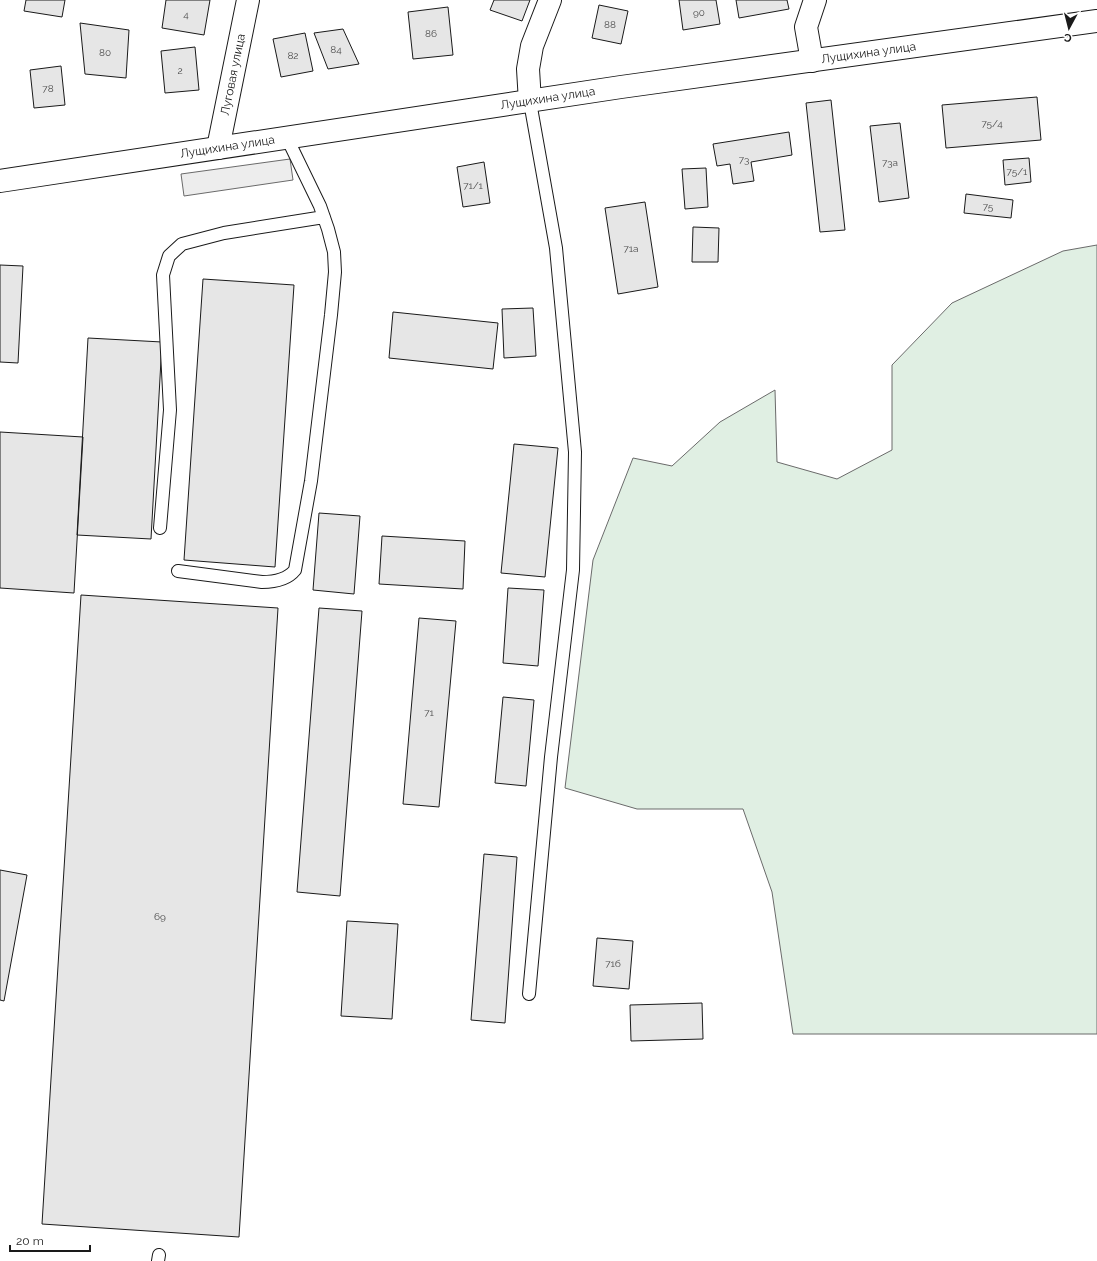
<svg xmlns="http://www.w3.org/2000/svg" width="1097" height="1261" font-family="Raleway,sans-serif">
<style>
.green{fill:#e0efe3;stroke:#6a6a6a}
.parking{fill:#ededed;stroke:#6a6a6a}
.building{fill:#e6e6e6;stroke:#1a1a1a}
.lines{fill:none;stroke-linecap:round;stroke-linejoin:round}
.lane-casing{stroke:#1a1a1a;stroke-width:14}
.street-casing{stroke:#1a1a1a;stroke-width:24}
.secondary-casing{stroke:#1a1a1a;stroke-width:24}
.lane{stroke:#fff;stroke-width:12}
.street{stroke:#fff;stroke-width:22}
.secondary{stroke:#fff;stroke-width:22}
.labels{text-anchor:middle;stroke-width:3;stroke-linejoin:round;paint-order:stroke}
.number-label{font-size:10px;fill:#4d4d4d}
.street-label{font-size:12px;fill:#1a1a1a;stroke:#fff}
</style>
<rect width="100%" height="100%" fill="#fff"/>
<path class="green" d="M1097,245V1034H793L772,892L743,809H637L565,788L593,560L633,458L672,466L720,422L775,390L777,462L837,479L892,450V365L952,303L1063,251Z"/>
<path class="parking" d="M290,159L293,180L184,196L181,174Z"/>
<path class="building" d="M26,0H65L62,17L24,11Z
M166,0H210L204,35L162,28Z
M494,0H530L522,21L490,10Z
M679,0H716L720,24L683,30Z
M736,0H787L789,9L739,18Z
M599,5L628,11L621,44L592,38Z
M448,7L453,55L413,59L408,12Z
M80,23L129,30L126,78L85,74Z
M343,29L359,64L328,69L314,33Z
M305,33L313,71L281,77L273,39Z
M195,47L199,90L165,93L161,51Z
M61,66L65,105L34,108L30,70Z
M1037,97L1041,140L946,148L942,105Z
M831,100L845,230L820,232L806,103Z
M900,123L909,198L879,202L870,126Z
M789,132L792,155L751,162L754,181L733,184L730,164L717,166L713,144Z
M1029,158L1031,182L1005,185L1003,160Z
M484,162L490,203L463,207L457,167Z
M706,168L708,207L685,209L682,169Z
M966,194L1013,200L1011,218L964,213Z
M645,202L658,287L618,294L605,208Z
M693,227L719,228L718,262H692Z
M0,265L23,266L18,363L0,362Z
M203,279L294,285L275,567L184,560Z
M533,308L536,356L504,358L502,309Z
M393,312L498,323L493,369L389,358Z
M88,338L162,342L151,539L77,535Z
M0,432L83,437L74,593L0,588Z
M514,444L558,448L545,577L501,573Z
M319,513L360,516L354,594L313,590Z
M382,536L465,541L463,589L379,584Z
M508,588L544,590L538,666L503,663Z
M81,595L278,608L239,1237L42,1224Z
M319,608L362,611L340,896L297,892Z
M419,618L456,621L439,807L403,804Z
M503,697L534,700L526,786L495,783Z
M484,854L517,857L505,1023L471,1020Z
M0,870L27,875L4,1001L0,1000Z
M347,921L398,924L392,1019L341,1016Z
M597,938L633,941L629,989L593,986Z
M702,1003L703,1039L631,1041L630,1005Z"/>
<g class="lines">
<g class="lane-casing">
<path id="lane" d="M160,528L170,410L163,275L169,256L182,244L224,233L324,217
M178,571L262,582C275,582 287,580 295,570L311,481L331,315L335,272L334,252L328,229L320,206L287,138
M529,994L551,757L573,570L575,452L556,248L530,102
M158,1261L159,1255"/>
</g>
<g class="street-casing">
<g id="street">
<path d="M812,61L806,27L815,0"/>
<path d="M530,102L528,69L532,46L550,0"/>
<path id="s1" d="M218,148L248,0"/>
</g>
</g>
<g class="secondary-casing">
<g id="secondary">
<path id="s2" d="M0,181L621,87L1097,21"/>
</g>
</g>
<use href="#lane" class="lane"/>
<use href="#street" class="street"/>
<use href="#secondary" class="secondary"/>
</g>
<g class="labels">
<g class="number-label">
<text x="699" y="16">90</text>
<text x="186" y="18">4</text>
<text x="610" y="28">88</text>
<text x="431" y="37">86</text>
<text x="336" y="53">84</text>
<text x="105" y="56">80</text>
<text x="293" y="59">82</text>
<text x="180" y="74">2</text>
<text x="48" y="92">78</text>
<text x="992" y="127">75/4</text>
<text x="744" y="163">73</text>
<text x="890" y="166">73а</text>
<text x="1017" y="175">75/1</text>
<text x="473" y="189">71/1</text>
<text x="988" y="210">75</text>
<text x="631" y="252">71а</text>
<text x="429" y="716">71</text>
<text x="160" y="920">69</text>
<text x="613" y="967">71б</text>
</g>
<g class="street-label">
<text dy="4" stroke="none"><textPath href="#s2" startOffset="878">Лущихина улица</textPath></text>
<text dy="4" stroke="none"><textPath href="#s1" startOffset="75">Луговая улица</textPath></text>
<text dy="4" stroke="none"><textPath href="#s2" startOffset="554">Лущихина улица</textPath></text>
<text dy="4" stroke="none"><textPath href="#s2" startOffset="230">Лущихина улица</textPath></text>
</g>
</g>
<g transform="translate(1069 28) rotate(187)" stroke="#ffffff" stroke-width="3" paint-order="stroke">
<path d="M0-3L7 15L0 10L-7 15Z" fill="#1a1a1a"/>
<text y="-6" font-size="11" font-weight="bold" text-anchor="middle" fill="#1a1a1a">С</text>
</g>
<path d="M10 1245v6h80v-6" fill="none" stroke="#1a1a1a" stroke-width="2"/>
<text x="16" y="1245" font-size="12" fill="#1a1a1a" stroke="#ffffff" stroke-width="3" paint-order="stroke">20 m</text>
</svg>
